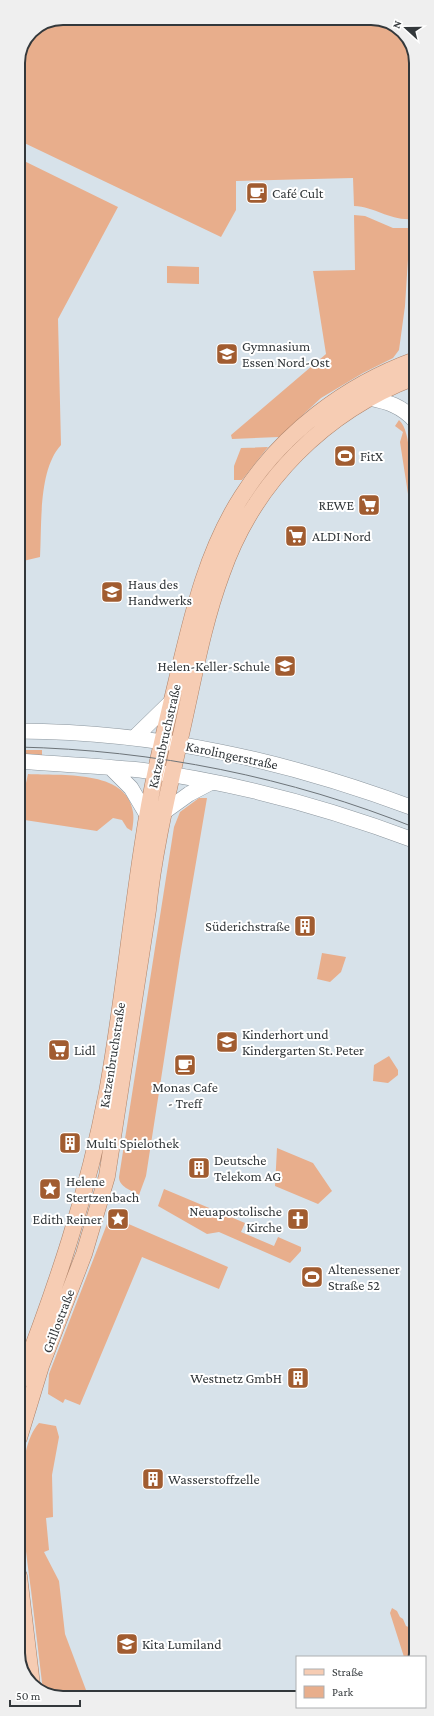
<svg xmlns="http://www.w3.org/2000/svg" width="434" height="1716" font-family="'Crimson Pro',serif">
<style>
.green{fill:#e8ae8c}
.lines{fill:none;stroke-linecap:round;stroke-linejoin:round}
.secondary-casing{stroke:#8c969e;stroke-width:16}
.primary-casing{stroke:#ae8268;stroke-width:17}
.secondary{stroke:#fff;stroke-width:15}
.primary{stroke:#f6ccb3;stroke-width:16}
.tram{stroke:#6d7479;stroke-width:1}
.labels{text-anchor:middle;stroke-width:4;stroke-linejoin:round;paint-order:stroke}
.poi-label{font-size:14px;fill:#33383b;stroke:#fff;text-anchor:start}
.street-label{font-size:14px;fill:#33383b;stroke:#fff}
.rim{fill:none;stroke:#33383b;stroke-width:2}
</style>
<rect width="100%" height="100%" fill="#d7e2ea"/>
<path class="green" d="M63,18H158L217,26L241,22V18H376L401,29L415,55V212L413,219C390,221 376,207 354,206L353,178L236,181V210L221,237L18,140V63L31,31Z
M18,158L118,207L58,319L61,445C38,470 42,525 40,557L19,562Z
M354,215L365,216L393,228H410L405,306L399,350L393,358L363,373L321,398L279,437L232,439L231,435L326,354L313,271L355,270Z
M167,266L199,267V284L167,283Z
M399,420C413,433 408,474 413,493L408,494L400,442L403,432L395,426Z
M268,447L242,480H234V466L241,448Z
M18,750H42V755L18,754Z
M28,774C60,776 127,769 133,812C134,818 133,825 132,831L127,828L122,820L113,818L97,831L18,819Z
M199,798H207L181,950L146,1176L139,1195C131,1190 119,1187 119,1177L174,827L180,812Z
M322,953L346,957L341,972L330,982L317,979Z
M389,1056L398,1070V1075L388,1083L373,1081L374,1065Z
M277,1148L313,1163L332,1191L318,1204L275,1186Z
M164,1189L245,1223L241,1232L274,1246L278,1237L301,1247V1251L290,1263L219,1232L207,1234L158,1206Z
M124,1222L228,1267L219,1289L142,1257L80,1405L65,1399L63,1403L48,1394L49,1374L107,1224Z
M39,1423L56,1426L59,1437L52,1475L53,1517L46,1518L49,1550L44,1552L59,1581L65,1634L89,1698H58L43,1691C39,1657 35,1624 31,1590C26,1550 10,1455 39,1423Z
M392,1608L397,1611L400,1617L403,1619L406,1626L411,1628L416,1637L414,1657H404L390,1613Z"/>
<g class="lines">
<g class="secondary-casing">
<path id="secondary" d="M369,398C388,402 402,406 415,421
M18,731C159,732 285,760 416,809
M135,737L172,701
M18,761C59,764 99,766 140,770C234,782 326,807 416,841
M111,768L131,788L147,815
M164,812L189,794L210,783"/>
</g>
<g class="primary-casing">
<path id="primary" d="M19,1383C56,1288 88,1193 107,1092C122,1009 130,925 143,842C151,787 164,733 177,679C192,616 206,552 242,496C282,433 346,385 415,360
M19,1438L41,1366L84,1254L107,1176L148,910C154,849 169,789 182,730C194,677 203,624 222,573C254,482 325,411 415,377
M19,1576L32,1685"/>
</g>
<use href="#secondary" class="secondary"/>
<use href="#primary" class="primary"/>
<path class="tram" d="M18,747C154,750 290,777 416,828"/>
</g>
<defs>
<g id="cafe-square" transform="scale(1.15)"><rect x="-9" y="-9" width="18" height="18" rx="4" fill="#a15c30" stroke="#fff"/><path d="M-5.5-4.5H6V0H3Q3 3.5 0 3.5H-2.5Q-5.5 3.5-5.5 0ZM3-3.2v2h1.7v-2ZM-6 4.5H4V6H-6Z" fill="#fff"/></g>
<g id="school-square" transform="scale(1.15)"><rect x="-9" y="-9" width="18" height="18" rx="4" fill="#a15c30" stroke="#fff"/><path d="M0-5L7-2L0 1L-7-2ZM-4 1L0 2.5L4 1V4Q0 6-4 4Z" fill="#fff"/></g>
<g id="stadium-square" transform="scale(1.15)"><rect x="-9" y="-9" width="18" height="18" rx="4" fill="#a15c30" stroke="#fff"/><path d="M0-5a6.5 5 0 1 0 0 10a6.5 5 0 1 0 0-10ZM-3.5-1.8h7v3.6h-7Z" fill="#fff"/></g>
<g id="supermarket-square" transform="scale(1.15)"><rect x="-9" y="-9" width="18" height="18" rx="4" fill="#a15c30" stroke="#fff"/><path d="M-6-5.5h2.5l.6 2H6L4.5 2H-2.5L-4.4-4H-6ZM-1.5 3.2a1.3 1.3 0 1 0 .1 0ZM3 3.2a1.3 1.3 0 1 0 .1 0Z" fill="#fff"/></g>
<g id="university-square" transform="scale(1.15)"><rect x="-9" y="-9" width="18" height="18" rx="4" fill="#a15c30" stroke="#fff"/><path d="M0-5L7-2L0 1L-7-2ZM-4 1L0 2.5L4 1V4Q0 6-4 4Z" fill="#fff"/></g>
<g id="building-square" transform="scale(1.15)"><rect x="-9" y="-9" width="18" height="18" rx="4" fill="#a15c30" stroke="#fff"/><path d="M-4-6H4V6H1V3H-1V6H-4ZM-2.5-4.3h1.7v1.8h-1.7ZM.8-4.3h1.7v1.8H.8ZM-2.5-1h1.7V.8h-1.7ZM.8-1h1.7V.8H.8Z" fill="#fff"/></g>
<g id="sight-square" transform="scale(1.15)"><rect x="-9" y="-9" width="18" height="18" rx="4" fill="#a15c30" stroke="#fff"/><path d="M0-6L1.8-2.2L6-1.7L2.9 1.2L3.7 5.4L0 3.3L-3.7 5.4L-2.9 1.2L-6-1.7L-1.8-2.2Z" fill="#fff"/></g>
<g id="church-square" transform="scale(1.15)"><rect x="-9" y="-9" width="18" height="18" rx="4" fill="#a15c30" stroke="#fff"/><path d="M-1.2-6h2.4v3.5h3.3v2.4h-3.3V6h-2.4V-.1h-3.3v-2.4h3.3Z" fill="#fff"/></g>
</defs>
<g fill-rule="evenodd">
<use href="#cafe-square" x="257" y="193"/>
<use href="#school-square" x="227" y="354"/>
<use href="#stadium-square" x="345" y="456"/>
<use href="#supermarket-square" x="369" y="505"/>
<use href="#supermarket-square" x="296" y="536"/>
<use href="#university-square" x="112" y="592"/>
<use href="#university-square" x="285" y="666"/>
<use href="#building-square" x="305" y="926"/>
<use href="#school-square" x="227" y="1042"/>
<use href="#supermarket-square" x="59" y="1050"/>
<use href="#cafe-square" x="185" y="1065"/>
<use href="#building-square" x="70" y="1143"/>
<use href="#building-square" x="199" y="1168"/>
<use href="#sight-square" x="50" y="1189"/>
<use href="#sight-square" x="118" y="1219"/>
<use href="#church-square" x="298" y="1219"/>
<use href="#stadium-square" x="312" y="1277"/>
<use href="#building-square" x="298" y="1378"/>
<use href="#building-square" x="153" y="1479"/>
<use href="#school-square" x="127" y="1644"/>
</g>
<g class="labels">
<g class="poi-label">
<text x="272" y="198">Café Cult</text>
<text x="242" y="351">Gymnasium<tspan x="242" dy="16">Essen Nord-Ost</tspan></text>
<text x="360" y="461">FitX</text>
<text x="354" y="510" text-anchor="end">REWE</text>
<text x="312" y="541">ALDI Nord</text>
<text x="128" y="589">Haus des<tspan x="128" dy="16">Handwerks</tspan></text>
<text x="270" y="671" text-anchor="end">Helen-Keller-Schule</text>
<text x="290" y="931" text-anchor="end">Süderichstraße</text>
<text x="242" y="1039">Kinderhort und<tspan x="242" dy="16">Kindergarten St. Peter</tspan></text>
<text x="74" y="1055">Lidl</text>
<text x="185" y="1092" text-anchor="middle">Monas Cafe<tspan x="185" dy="16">- Treff</tspan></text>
<text x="86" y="1148">Multi Spielothek</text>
<text x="214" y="1165">Deutsche<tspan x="214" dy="16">Telekom AG</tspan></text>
<text x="66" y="1186">Helene<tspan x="66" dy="16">Stertzenbach</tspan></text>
<text x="282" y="1216" text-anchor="end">Neuapostolische<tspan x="282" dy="16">Kirche</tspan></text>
<text x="102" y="1224" text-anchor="end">Edith Reiner</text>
<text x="328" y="1274">Altenessener<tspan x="328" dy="16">Straße 52</tspan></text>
<text x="282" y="1383" text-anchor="end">Westnetz GmbH</text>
<text x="168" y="1484">Wasserstoffzelle</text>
<text x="142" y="1649">Kita Lumiland</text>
</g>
<g class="street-label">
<text transform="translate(164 736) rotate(-77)" y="5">Katzenbruchstraße</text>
<text transform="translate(232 755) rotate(12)" y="5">Karolingerstraße</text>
<text transform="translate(112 1055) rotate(-81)" y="5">Katzenbruchstraße</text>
<text transform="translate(58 1321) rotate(-69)" y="5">Grillostraße</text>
</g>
</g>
<path d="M0 0H434V1716H0ZM63 25H371A38 38 0 0 1 409 63V1653A38 38 0 0 1 371 1691H63A38 38 0 0 1 25 1653V63A38 38 0 0 1 63 25Z" fill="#efefef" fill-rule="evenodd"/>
<path class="rim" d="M63 25H371A38 38 0 0 1 409 63V1653A38 38 0 0 1 371 1691H63A38 38 0 0 1 25 1653V63A38 38 0 0 1 63 25Z"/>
<rect x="296" y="1656" width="130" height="52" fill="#ffffff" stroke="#adafb1"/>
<rect x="304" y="1669" width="20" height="6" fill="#f6ccb3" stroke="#adafb1"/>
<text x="332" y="1676" font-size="12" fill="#33383b">Straße</text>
<rect x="304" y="1686" width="20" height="12" fill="#e8ae8c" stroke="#adafb1"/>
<text x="332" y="1696" font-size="12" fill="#33383b">Park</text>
<g transform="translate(406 28) rotate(291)" stroke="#ffffff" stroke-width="3" paint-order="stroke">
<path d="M0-3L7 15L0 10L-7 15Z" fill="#33383b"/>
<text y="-6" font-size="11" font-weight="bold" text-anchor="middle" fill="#33383b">N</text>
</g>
<path d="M10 1700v6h70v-6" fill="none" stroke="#33383b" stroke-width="2"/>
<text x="16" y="1700" font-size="12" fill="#33383b" stroke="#ffffff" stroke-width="3" paint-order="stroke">50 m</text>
</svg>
